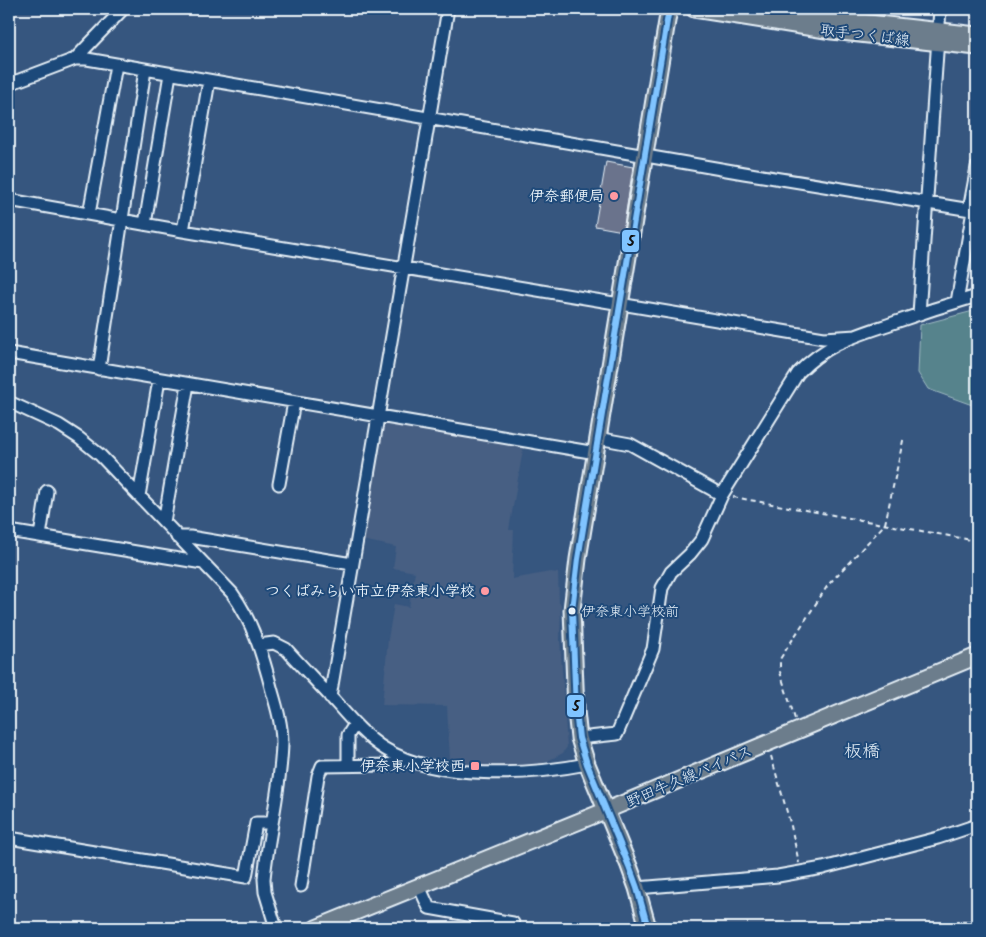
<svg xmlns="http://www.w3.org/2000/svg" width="986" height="937" font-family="Kalam,'Klee One',sans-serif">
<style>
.built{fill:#465f83}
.green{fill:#56838c;stroke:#9fbac2}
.building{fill:#6b738c;stroke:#e8f1f8}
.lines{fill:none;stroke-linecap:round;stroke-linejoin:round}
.minor-casing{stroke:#e8f1f8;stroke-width:15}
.major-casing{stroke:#e8f1f8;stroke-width:19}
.path{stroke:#e8f1f8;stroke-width:2;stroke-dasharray:5 4;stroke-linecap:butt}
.minor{stroke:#1f4a7a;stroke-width:11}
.major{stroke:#6c7d8c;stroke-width:15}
.bus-1-casing{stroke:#1f4a7a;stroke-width:10}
.bus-1{stroke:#80c4ff;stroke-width:6}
.poi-dot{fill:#ff9aa2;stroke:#1f4a7a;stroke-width:2}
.bus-dot{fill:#e8f1f8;stroke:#1f4a7a;stroke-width:2}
.labels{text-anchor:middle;stroke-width:4;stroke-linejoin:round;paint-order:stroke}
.bus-label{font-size:14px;fill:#e8f1f8;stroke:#1f4a7a;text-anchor:start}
.street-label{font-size:15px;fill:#e8f1f8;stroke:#1f4a7a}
.poi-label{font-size:15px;font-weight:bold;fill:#e8f1f8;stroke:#1f4a7a;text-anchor:end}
.quarter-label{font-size:18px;fill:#e8f1f8;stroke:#1f4a7a}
.line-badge{stroke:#1f4a7a;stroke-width:2}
.pale-badge-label{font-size:14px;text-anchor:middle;font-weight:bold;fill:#111}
</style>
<rect width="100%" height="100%" fill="#36567f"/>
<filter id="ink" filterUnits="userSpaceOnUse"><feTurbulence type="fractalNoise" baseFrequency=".02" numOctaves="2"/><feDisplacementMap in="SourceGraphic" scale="10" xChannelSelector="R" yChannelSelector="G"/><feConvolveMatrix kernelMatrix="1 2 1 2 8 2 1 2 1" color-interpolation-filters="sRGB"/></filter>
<g filter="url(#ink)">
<path class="built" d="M384,420L524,444L509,530H514L512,579L550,572L558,573L559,603L561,604L560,639L567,747L563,753L540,765L491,767L456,765L450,761L447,706L382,705L388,639L394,604L409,607L415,572L393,568L396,547L362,540Z"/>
<path class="green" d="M977,310V405L975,406L928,389L918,373L920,325Z"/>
<path class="building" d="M606,162L633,167L623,231L595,226Z"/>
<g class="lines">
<g class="minor-casing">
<path id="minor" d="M75,59H87L744,173L977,211
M9,84L75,59L123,9
M9,200L183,231L824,338L856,336
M969,210L977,167
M89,214L116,65
M145,224L170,74
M183,231L209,81
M957,302L973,211
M919,314L940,9
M9,353L596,453
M99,369L145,70
M9,402L59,425L79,438L100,455L232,593C253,622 263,656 272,691C277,708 282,725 282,743C281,789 268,834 264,879L265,892L276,928
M598,438L630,444L722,495
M279,484L294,402
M139,496L159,380
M164,522L188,384
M9,531L203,563
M40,536L47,491
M177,537H190L352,564
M259,645L274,643L286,649C303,668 321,686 338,705C352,721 367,738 385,749C436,781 531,775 587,764
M330,697L448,9
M579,738L617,734L653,649L662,588L671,572L690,554L702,539L722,495L798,373C827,343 855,336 893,323C921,313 949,304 977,296
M348,765V735L355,724
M9,838L246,877L256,823H271
M301,886L318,776L322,766L388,765L405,760
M419,886L429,908L513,923L511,928
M637,888L778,876L823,868L938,838L977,825
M965,928L977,927"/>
</g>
<g class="major-casing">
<path id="major" d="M694,9L832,31L977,47
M768,9L824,18L977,35
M316,928L607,810L977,656
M648,928L637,888L629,866L587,764L579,738L576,711L572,610L578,559L669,9"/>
</g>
<path class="path" d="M733,497L977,541
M795,719L780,672V659L828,585L885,524L904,436
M771,756L791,826L799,863"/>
<use href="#minor" class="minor"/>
<use href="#major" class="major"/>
<g class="bus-1-casing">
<path id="bus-1" d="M648,928L637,888L629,866L587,764L579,738L576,711L572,610L578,559L669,9"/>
</g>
<use href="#bus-1" class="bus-1"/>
</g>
</g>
<g class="poi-dot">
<circle cx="614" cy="196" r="5"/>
<circle cx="485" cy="591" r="5"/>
<rect x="470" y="761" width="10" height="10" rx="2.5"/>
</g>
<circle class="bus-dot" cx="572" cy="611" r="4.5"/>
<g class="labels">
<g class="bus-label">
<text x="581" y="616">伊奈東小学校前</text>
</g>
<g class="street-label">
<text transform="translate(865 35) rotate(7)" y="5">取手つくば線</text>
<text transform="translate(689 776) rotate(-23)" y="5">野田牛久線バイパス</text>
</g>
<g class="poi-label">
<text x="604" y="201">伊奈郵便局</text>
<text x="475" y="596">つくばみらい市立伊奈東小学校</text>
<text x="465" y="771">伊奈東小学校西</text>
</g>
<g class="quarter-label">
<text x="862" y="757">板橋</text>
</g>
</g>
<g class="line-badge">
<rect x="621" y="229" width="19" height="24" rx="5" fill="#80c4ff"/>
<rect x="566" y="694" width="19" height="24" rx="5" fill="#80c4ff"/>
</g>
<g class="pale-badge-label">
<text x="631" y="246">5</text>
<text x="576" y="711">5</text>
</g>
<rect width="986" height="937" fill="none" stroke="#1f4a7a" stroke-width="30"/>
<rect x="15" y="15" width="956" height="907" fill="none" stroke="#e8f1f8" stroke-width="2" filter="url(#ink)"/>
</svg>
